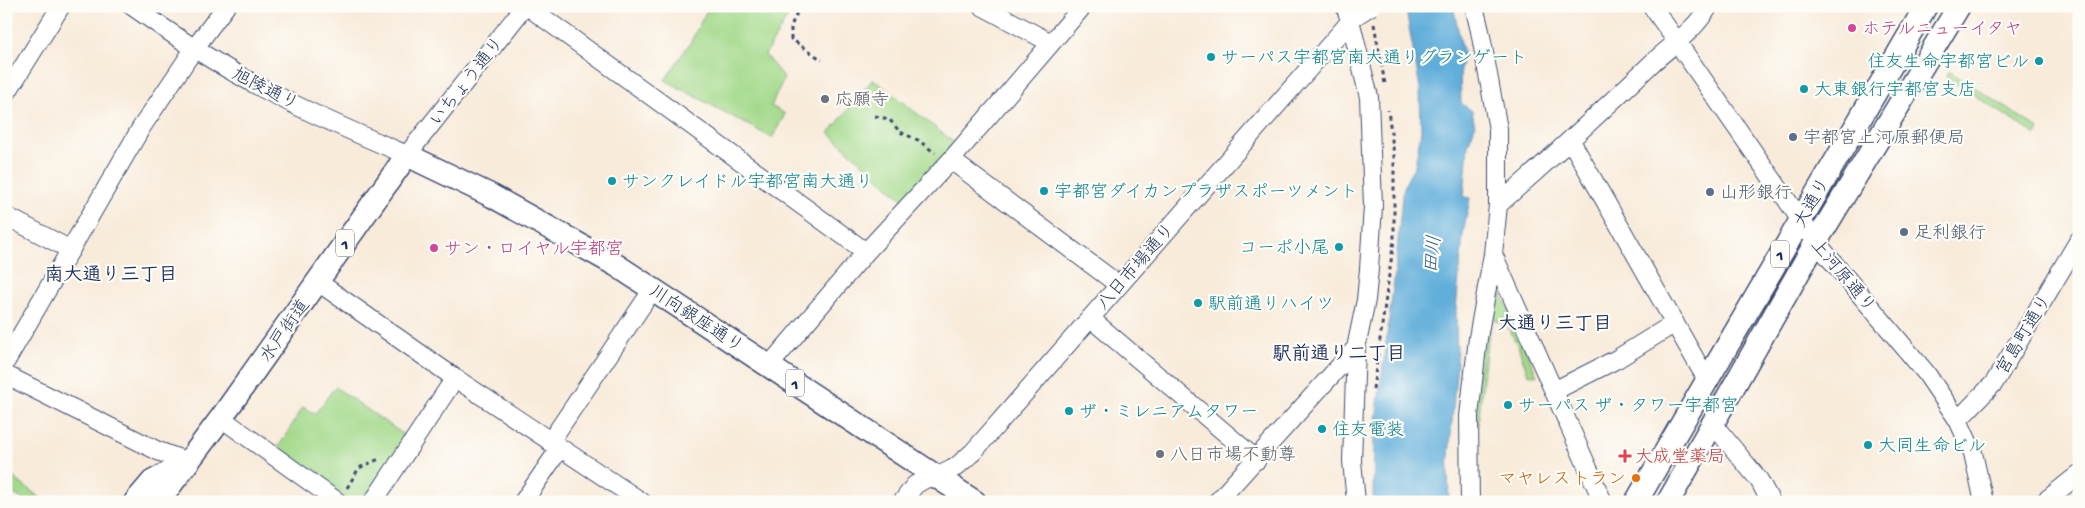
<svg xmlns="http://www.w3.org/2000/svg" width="2085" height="508" font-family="'Gochi Hand','Klee One',sans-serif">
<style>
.green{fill:#a3d98a;stroke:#5f8474}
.water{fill:#60aeda;stroke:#3e6e9c}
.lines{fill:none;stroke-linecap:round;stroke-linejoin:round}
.minor-casing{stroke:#3c4b71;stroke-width:20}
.major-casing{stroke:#3c4b71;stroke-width:25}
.path{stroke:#3c4b71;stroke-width:3;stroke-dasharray:4 4;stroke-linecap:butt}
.minor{stroke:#fff;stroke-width:18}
.major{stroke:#fff;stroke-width:22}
.rail{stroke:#1b2f5e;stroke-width:4}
.minor-bridge-casing{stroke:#3c4b71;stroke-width:20;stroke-linecap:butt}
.minor-bridge{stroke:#fff;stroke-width:18}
.hotel-dot{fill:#d1479c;stroke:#fdfcf7;stroke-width:2}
.culture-dot{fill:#0f9aa8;stroke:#fdfcf7;stroke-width:2}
.worship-dot{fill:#6b7280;stroke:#fdfcf7;stroke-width:2}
.service-dot{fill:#5c6f8a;stroke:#fdfcf7;stroke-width:2}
.health-dot{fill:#e0444e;stroke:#fdfcf7;stroke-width:2}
.food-dot{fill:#e8710a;stroke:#fdfcf7;stroke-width:2}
.labels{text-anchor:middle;stroke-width:4.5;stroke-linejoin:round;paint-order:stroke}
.shield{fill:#fdfcf7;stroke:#5f6c8c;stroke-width:1}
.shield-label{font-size:16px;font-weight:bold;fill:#1b2f5e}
.hotel-label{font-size:18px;fill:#b23c85;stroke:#fdfcf7;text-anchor:start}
.culture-label{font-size:18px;fill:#0d838f;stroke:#fdfcf7;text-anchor:start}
.street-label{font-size:18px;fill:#1b2f5e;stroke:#fdfcf7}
.worship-label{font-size:18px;fill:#5b616d;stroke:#fdfcf7;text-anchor:start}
.service-label{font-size:18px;fill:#4e5e75;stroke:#fdfcf7;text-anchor:start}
.health-label{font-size:18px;fill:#be3a42;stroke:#fdfcf7;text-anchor:start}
.food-label{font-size:18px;fill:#c56008;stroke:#fdfcf7;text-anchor:end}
.water-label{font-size:19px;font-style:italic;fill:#335b89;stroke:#fdfcf7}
.neighbourhood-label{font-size:19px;font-weight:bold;fill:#1b2f5e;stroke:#fdfcf7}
</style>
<rect width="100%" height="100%" fill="#fdfcf7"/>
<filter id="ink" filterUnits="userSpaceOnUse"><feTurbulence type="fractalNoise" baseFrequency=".02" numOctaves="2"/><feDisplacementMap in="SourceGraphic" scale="10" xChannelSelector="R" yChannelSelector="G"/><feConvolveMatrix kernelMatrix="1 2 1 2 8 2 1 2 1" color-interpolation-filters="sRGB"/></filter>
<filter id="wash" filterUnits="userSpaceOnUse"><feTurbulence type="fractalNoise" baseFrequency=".0096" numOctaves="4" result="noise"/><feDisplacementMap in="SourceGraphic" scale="20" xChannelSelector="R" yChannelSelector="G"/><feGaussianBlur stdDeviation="1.12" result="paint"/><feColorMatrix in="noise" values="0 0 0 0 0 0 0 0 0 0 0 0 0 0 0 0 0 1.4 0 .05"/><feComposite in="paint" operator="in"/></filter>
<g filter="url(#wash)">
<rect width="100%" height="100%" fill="#f8ebda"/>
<path class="green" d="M709,6H794L765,55L784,78L771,106L785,114L772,138L665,80L690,43Z
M1949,71L2039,129L2036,135L1946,77Z
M873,79L956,144L905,202L829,133Z
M1497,282L1537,376L1528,374L1518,346L1506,323L1492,320L1486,349L1478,426L1474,413L1482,340Z
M335,387L410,439L368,502H352L276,451L303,407L315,414Z
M6,472L11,476L46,502H28L6,490Z"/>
<path class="water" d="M1401,6H1453L1464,57L1460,68L1461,103L1472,111L1475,126L1468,145L1464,197L1470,198L1463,234L1456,309L1457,362L1448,469L1449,502H1373L1374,435L1395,273L1402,195L1405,184L1415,165L1421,131L1420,88L1407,16Z"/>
</g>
<g filter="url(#ink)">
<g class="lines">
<g class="minor-casing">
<path id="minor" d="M132,6C166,30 199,53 235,73C290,105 349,130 407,155L525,6
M527,6L866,252
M982,6L1051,43
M1345,6L1350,20L1369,97L1373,206L1369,269L1366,300L1356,348L1352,461L1356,502
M1652,6L1816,242L1926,373L1958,420L1973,453L1984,502
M6,94L61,6
M1571,141L1707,380
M951,160L1119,285
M1498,205C1550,159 1600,113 1650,65C1672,44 1693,33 1709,6
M6,216L71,250
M1493,254L1603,502
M318,282L455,378L642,502
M1090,318L1257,460
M6,361L141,128L194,49L226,6
M769,366L866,252L951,160L1083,6
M6,375L158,451L188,462
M1554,391L1617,359L1675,323
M221,418L338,502
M1958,420L1994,383L2079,240
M1713,424L1759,480L1771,502
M550,442L653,289
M373,502L455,378
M523,502L560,448
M902,502L915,485L925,479L936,477L956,467L973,452L1355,16
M1217,502L1356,348
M1470,502L1469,416L1478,338L1493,254L1498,205V129L1480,31L1474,6
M2044,502L2079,474"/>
</g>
<g class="major-casing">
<path id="major" d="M135,502L152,482L181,466
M158,502L221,418L407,155L492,196L616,265L975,502
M1636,502L1926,6
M1668,502L1816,242L1959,6"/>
</g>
<path class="path" d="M800,6L791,26V39L822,60
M1374,24L1385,84
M875,116L889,119L900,132L918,140L935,153
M1373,389L1394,240V155L1388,110
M347,488L359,468L379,459L381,460"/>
<use href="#minor" class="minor"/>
<use href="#major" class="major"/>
<path class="rail" d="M6,499L11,502"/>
<g class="minor-bridge-casing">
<path id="minor-bridge" d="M1355,16L1371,6"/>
</g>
<use href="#minor-bridge" class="minor-bridge"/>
</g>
</g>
<g class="hotel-dot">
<circle cx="1852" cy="28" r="5"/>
<circle cx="434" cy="248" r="5"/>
</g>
<g class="culture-dot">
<circle cx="1211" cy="57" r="5"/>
<circle cx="2039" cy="61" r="5"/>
<circle cx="1804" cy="89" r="5"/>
<circle cx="612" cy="181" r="5"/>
<circle cx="1044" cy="191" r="5"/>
<circle cx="1339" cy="247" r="5"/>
<circle cx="1198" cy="303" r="5"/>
<circle cx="1508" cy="405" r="5"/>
<circle cx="1069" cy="411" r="5"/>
<circle cx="1322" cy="429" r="5"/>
<circle cx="1868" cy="445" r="5"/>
</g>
<g class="worship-dot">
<circle cx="825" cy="99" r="5"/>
<circle cx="1160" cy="454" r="5"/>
</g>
<g class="service-dot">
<circle cx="1793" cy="137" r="5"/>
<circle cx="1710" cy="192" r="5"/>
<circle cx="1904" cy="232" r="5"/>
</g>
<path class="health-dot" d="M1622.5 448.5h5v5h5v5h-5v5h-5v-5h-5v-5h5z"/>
<circle class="food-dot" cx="1636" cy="478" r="5"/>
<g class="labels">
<g class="shield">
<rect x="336" y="229.5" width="18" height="27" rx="4"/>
<rect x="1771" y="240.5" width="18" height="27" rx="4"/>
<rect x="786" y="369.5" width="18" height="27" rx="4"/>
</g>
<g class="shield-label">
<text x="345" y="249">1</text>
<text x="1780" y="260">1</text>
<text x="795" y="389">1</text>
</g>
<g class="hotel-label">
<text x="1862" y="34">ホテルニューイタヤ</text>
<text x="444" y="254">サン・ロイヤル宇都宮</text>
</g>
<g class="culture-label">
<text x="1221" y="63">サーパス宇都宮南大通りグランゲート</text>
<text x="2029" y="67" text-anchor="end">住友生命宇都宮ビル</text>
<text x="1814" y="95">大東銀行宇都宮支店</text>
<text x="622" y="187">サンクレイドル宇都宮南大通り</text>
<text x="1054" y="197">宇都宮ダイカンプラザスポーツメント</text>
<text x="1329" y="253" text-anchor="end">コーポ小尾</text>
<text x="1208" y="309">駅前通りハイツ</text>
<text x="1518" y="411">サーパス ザ・タワー宇都宮</text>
<text x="1079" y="417">ザ・ミレニアムタワー</text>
<text x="1332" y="435">住友電装</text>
<text x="1878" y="451">大同生命ビル</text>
</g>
<g class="street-label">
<text transform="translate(466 81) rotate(-52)" y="6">いちょう通り</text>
<text transform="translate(266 88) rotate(27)" y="6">旭陵通り</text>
<text transform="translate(1811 202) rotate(-60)" y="6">大通り</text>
<text transform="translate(1135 266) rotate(-49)" y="6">八日市場通り</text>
<text transform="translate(1844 275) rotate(50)" y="6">上河原通り</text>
<text transform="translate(697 318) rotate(33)" y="6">川向銀座通り</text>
<text transform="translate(284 330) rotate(-55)" y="6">水戸街道</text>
<text transform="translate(2023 334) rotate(-59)" y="6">宮島町通り</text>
</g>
<g class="worship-label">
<text x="835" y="105">応願寺</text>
<text x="1170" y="460">八日市場不動尊</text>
</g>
<g class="service-label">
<text x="1803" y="143">宇都宮上河原郵便局</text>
<text x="1720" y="198">山形銀行</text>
<text x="1914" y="238">足利銀行</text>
</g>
<g class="health-label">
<text x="1635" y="462">大成堂薬局</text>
</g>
<g class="food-label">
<text x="1626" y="484">マヤレストラン</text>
</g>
<g class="water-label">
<text transform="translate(1431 254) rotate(-84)" y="7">田川</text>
</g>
<g class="neighbourhood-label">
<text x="111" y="280">南大通り三丁目</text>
<text x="1555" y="329">大通り三丁目</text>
<text x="1339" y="359">駅前通り二丁目</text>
</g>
</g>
<rect width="2085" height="508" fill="none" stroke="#fdfcf7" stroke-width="25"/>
</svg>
